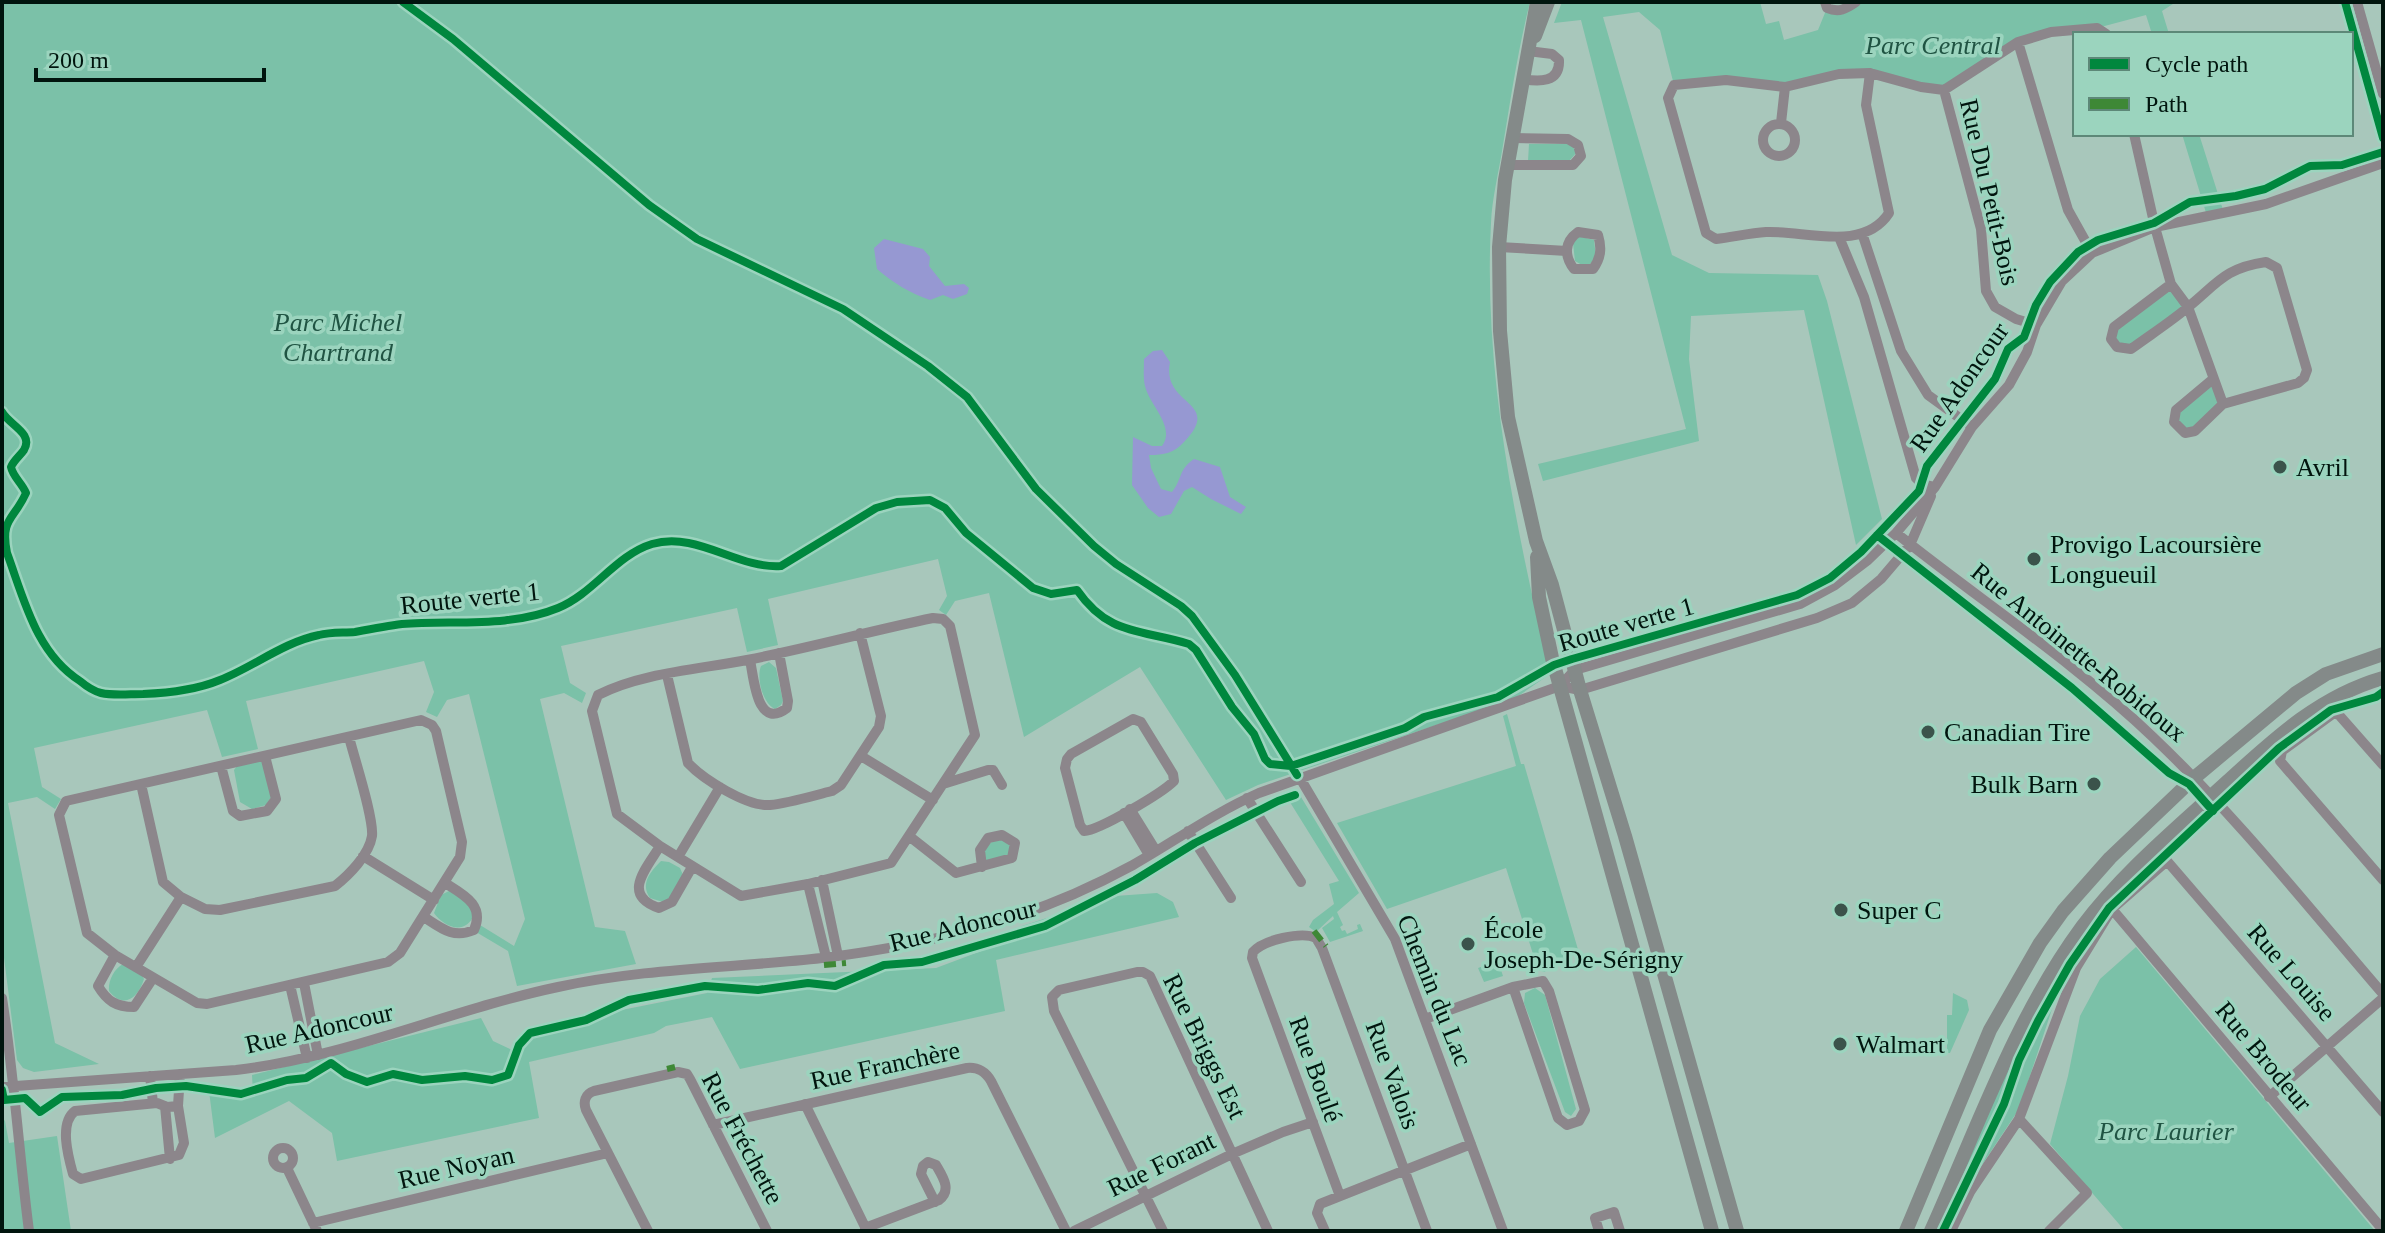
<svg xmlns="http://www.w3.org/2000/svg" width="2385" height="1233" font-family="'Times New Roman',serif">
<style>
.green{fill:#7bc1a8}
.water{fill:#9698d2}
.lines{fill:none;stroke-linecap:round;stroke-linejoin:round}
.minor{stroke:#8c868b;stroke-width:10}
.major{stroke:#848a89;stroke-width:14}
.quiet{stroke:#3e8836;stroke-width:6;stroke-dasharray:12 6;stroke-linecap:butt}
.cycleway-casing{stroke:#9bd4be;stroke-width:13}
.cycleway{stroke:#00873e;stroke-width:8}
.poi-dot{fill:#3b534b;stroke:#9bd4be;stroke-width:3}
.labels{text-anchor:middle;stroke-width:7;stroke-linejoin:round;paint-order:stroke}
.park-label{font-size:26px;font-style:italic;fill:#205443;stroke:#9bd4be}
.street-label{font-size:26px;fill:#01150e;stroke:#9bd4be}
.poi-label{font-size:26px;fill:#01150e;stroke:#9bd4be;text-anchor:start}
</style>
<rect width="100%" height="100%" fill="#a8c7bb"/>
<path class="green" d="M2,2H1530C1518,49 1511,97 1503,145C1499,171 1492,198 1491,223C1483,374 1516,528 1550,674L1514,699L1258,785L1226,800L1140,667L1024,737L989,593L955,601L946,615L939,610L947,596L938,559L768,599L778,645L747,652L737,608L561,646L570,683L586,693L582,703L564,693L540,699L595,927L625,931L636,964L517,986L508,951L476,932L480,925L514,946L525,919L469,694L447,700L437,717L426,712L434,692L424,661L246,701L258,749L222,757L207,710L34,748L42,787L61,799L55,809L37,797L8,803L55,1043L99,1064L34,1072L23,1068L17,1060L2,942Z
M1562,2H1760L1766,24L1779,21L1784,40L1818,30L1827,8L1856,2H2176L2162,11L2169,34H2152L2146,15L2097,28L2018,42L1944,90L1870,73L1785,87L1726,80L1674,85L1660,30L1639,12L1603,17L1672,255L1709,273L1818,275L1827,301L1882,519L1856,545L1804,310L1691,316L1689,359L1699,441L1543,481L1538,464L1686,429L1581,20L1554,23Z
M2182,134H2199L2224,213L2207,216Z
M1529,144H1570L1577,152L1570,160L1528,161Z
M1578,236L1594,240L1596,257L1590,264L1582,265L1575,261L1573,243Z
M2171,287L2185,306L2130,347L2118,345L2114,339L2116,329Z
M2212,383L2220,404L2194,428L2186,430L2177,421L2179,411Z
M769,662L776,668L783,701L781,705L775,709C763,704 756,678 761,666Z
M1507,714L1521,764H1524L1579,953L1549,964L1545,972L1538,970L1506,868L1387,909L1337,823L1516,766L1503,716Z
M260,761L263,763L272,796L266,805L252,809L240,802L234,770L237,766Z
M1298,792L1359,893L1337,912L1343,925L1340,927L1342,931L1345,930L1347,934L1358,929L1357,925L1360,924L1363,931L1330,942L1322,928L1334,919L1333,916L1316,932L1309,927L1313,920L1334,904L1329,884L1339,881L1288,799L1297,796Z
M1002,835L1015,843L1012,858L982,867L980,850Z
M661,861L669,862L680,868L683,875L670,898L663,902L650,898C640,884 650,872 661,861Z
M451,890L469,901L474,915C465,936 444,927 434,913L441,895Z
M1157,893L1173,902L1179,917L996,960L1005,1011L740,1069L712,1017L666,1026L654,1033L529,1062L539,1118L337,1161L332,1133L289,1101L215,1138L209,1091L226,1095L253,1094L252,1075L481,1018L493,1041L512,1050L526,1029L707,993L712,978L936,968L1000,944L1022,926L1115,896Z
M2136,947L2375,1231H2125L2050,1144L2068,1076L2080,1016L2100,979Z
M1498,961L1503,976L1484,982L1478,968Z
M123,964L140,972L144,979C138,999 123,1009 109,991C108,981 114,969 123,964Z
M2061,965L2068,970L2056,997L2019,1109L1966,1189L1958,1185L1996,1090Z
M1535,988L1545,995L1576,1109L1571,1116L1565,1112L1524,1003L1525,993Z
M1953,993L1967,1000L1969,1010L1950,1053H1947V1015H1952Z
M2,1117L5,1121L9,1143L57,1136L71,1231H2Z"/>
<path class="water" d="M884,239L923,249L930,257L929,266L945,286L964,284L969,288L967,294L953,299L943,295L930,300C910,293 893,283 877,269L874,248Z
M1162,350L1170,362C1161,407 1224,400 1184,442C1174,453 1164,455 1149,455L1151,468L1161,489L1172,492C1182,480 1178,470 1194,459L1220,467L1230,497L1246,507L1241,514L1211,499L1192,487L1184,491L1171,514L1159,517L1148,508L1132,485L1133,437L1152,446H1162C1176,427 1150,406 1145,386C1143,378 1144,368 1144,359L1153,351Z"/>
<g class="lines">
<path class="minor" d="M1825,2L1827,8C1839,13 1846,9 1856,2
M2357,2L2383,94
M2018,42L2068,210L2092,253
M1870,73L1866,105L1889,213C1863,253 1804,230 1766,232C1750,233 1733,237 1716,239L1706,233L1668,98L1674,85L1726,80L1785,87L1839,74L1870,73L1921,87L1944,90L2018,42L2051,32L2097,28L2106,34
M1522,79C1539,82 1560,83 1559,60L1552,54L1528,51
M1944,90L1981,229L1986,291L1995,307L2016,319L2036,325
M1781,123L1785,87
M1763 140a16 16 0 1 1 32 0a16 16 0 1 1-32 0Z
M2134,134L2155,227L2171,284L2188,307L2223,404
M1507,165H1573L1581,156L1578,145L1568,139L1512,138
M1578,232L1598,235C1602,248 1601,258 1593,269H1574C1564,256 1564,242 1578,232Z
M1862,233L1901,351L1928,395L1972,427
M1839,237L1864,297L1916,478L1922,484L1935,487
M1499,247L1567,251
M2171,284L2114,327L2111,339L2117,347L2131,349C2150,335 2169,323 2187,308C2217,284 2224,268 2266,262L2277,268L2307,370L2304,378L2298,383L2223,404L2195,431L2185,433L2174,422L2176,410L2213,379
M1896,533C1981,601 2073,661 2153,737C2236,816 2308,907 2383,994
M933,618L943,619L950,626L975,735L891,863L808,884L741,896L660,846L617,814L592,711L598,695C640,673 701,669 747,660C809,648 870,631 933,618Z
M750,660C754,679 757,731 787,708L788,701L779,653
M667,675L688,763C703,779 747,807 770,805C790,803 812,796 832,791L841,785L879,727L881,716L860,633
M1560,686L1580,690L1817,618L1852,603L1881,579L1910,545L1931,496
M1133,719L1141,722L1173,774L1174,781C1162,793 1100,830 1084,831L1080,825L1065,768L1067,759L1071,754Z
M421,720L432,725L436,731L462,842L460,857L400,953L388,962L207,1004L197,1003L115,955L87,933L59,815L66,801Z
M861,756L933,800
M2383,765L2339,715L2334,713L2282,751L2280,761L2383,880
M221,766L233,811L240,816L267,811L276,799L265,756
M1300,778L1395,939L1503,1231
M141,784L163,882L181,897L205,909L220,910L335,886C349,875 369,855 372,836C374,818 354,757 349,737
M943,784L988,770H993L1002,785
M1247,798L1301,882
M1130,809L1156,851
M1124,813L1149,855
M1188,831L1231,898
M909,836L956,873L1012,858L1015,843L1002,835L988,838L980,850L982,867
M660,846C646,869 621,895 659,908L672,902L692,867
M363,856L434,900
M678,857L720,787
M822,880L838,956
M808,884L826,957
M2112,909L2383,1230
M424,917C441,928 453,939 474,930C485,905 464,895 445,883
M115,955L98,986C107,1001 116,1007 134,1007L153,978
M136,967L181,897
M304,983L318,1055
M290,985L307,1058
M2,998C14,1075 19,1153 29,1231
M1425,1019L1513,987L1543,981L1549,991L1585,1110L1579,1121L1567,1125L1558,1118L1513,987
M150,1076L153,1103
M2,1087L236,1070C347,1057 449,1010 558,987C645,968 733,968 822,958C880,951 937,940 994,923C1042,909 1089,889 1133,865C1175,841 1214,813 1259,793L1560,686L1575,670L1800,604L1835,585L1868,560L1896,533L1935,487L1972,427L2009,385L2027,352L2036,325L2062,281L2092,253L2155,227L2266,204L2383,163
M2269,1097L2383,998
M805,1104L867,1231
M165,1106L170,1159
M178,1106L167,1107L157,1103L75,1111C59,1123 68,1156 73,1174L81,1179L179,1155L184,1143L178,1106L180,1074
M2019,1119L2087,1193L2049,1231
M713,1125L967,1068C978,1067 985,1071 991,1081L1066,1231
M273 1158a10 10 0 1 1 20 0a10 10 0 1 1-20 0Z
M287,1168L317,1231
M1340,1196L1252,958L1253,952C1263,940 1302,931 1316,938L1322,948L1427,1231
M313,1223L608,1153
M865,1228L939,1200C952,1190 943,1177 936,1165L928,1162L923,1166L921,1174L935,1202
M648,1231L586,1110C583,1102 585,1094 594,1091L678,1072L687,1074L690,1079L767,1231
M1074,1231L1232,1154L1283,1132L1313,1122
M1163,1231L1054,1011L1052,997L1059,990L1137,972H1143L1150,976L1268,1231
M1325,1231L1317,1213L1320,1204L1471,1144
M1599,1231L1595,1218L1614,1212L1620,1231
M1951,1231L1970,1192L2019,1119L2076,968L2112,909L2167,861L2383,1112"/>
<path class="major" d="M1537,2L1505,180L1499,247L1500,331L1508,417L1536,541L1552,585L1580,690L1625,836L1737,1231
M1535,36L1548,2
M1537,557L1539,597L1552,658L1712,1231
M1906,1231L1990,1030L2040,943L2063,911L2110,858L2194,778L2296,693L2326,674L2383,654
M1931,1231C1977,1129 2015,1018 2082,927C2123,872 2178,827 2228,781C2275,738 2320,696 2383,678"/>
<path class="quiet" d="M1314,931L1326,946
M824,965L846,963
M667,1069L675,1067"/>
<g class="cycleway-casing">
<path id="cycleway" d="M403,2L453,39L649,205L697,239L843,309L928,366L967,397L1036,489L1094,546L1116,564L1181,606L1192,616L1235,675L1297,775
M2345,2L2383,138
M2,412C9,425 34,433 24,450C20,456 14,460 11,467C13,477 22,483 26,493C14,520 0,518 7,553C24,599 36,653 80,681C86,686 93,691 101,693C114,696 129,694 143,694C169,693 196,690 220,680C253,667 284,642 319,635C330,632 343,633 355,632C371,629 387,626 402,624C454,620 509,628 558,608C593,594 616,555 652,544C697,531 737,569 781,566L876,508L897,502L930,500L945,508L966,533L1033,588L1051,594L1077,590C1109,636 1140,629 1189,644L1196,650L1232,707L1254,734L1265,759L1270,764L1291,766L1405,728L1424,717L1498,697L1554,665L1572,659L1797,595L1830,578L1861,552L1919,491L1927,466L1995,379L2008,349L2024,337L2036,305L2050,282L2078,252L2098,240L2154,223L2190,202L2236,196L2265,189L2310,166L2342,165L2383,152
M1877,535L2072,688L2169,773L2189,784L2213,811
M2,1090L4,1100L25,1098L40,1112L62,1097L122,1095L156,1088L186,1086L241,1094L287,1080L306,1078L331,1063L346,1074L367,1082L393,1074L422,1080L465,1076L492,1080L508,1075L519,1045L530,1033L586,1020L629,1000L705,986L758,990L808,983L835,986L884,965L922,962L1045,926L1135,880L1195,843L1278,801L1295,795
M1943,1231L2004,1104L2019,1060L2038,1021L2070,964L2109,908L2279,748L2331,710L2376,697L2383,692"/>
</g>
<use href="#cycleway" class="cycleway"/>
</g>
<g class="poi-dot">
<circle cx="2280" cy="467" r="8"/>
<circle cx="2034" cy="559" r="8"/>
<circle cx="1928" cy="732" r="8"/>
<circle cx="2094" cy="784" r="8"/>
<circle cx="1841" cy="910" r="8"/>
<circle cx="1468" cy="944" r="8"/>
<circle cx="1840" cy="1044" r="8"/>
</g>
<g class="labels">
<g class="park-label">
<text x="1933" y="54">Parc Central</text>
<text x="338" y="331">Parc Michel<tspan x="338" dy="30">Chartrand</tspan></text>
<text x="2166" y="1140">Parc Laurier</text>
</g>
<g class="street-label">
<text transform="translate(1990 192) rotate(77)" y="9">Rue Du Petit-Bois</text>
<text transform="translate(1959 387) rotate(-55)" y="9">Rue Adoncour</text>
<text transform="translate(470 598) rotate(-6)" y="9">Route verte 1</text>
<text transform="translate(1626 624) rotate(-16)" y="9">Route verte 1</text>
<text transform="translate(2079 652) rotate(39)" y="9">Rue Antoinette-Robidoux</text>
<text transform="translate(963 925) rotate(-14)" y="9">Rue Adoncour</text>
<text transform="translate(2292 972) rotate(49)" y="9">Rue Louise</text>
<text transform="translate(1435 990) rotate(68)" y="9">Chemin du Lac</text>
<text transform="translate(319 1028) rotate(-13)" y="9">Rue Adoncour</text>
<text transform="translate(1205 1046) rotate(64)" y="9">Rue Briggs Est</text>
<text transform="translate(2264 1056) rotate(50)" y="9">Rue Brodeur</text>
<text transform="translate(885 1065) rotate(-12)" y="9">Rue Franchère</text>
<text transform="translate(1316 1069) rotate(70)" y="9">Rue Boulé</text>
<text transform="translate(1393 1075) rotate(70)" y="9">Rue Valois</text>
<text transform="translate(743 1138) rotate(62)" y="9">Rue Fréchette</text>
<text transform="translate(1161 1164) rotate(-26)" y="9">Rue Forant</text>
<text transform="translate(456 1167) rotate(-13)" y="9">Rue Noyan</text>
</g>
<g class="poi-label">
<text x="2296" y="476">Avril</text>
<text x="2050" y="553">Provigo Lacoursière<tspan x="2050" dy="30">Longueuil</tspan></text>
<text x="1944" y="741">Canadian Tire</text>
<text x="2078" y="793" text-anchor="end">Bulk Barn</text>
<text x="1857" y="919">Super C</text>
<text x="1484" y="938">École<tspan x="1484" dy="30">Joseph-De-Sérigny</tspan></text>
<text x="1856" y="1053">Walmart</text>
</g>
</g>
<rect width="2385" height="1233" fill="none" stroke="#01150e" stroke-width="8"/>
<rect x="2073" y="32" width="280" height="104" fill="#9bd4be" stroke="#5d8878" stroke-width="2"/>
<rect x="2089" y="58" width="40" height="12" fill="#00873e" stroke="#5d8878" stroke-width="2"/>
<text x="2145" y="72" font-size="24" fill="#01150e">Cycle path</text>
<rect x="2089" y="98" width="40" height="12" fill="#3e8836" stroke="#5d8878" stroke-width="2"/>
<text x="2145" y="112" font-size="24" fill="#01150e">Path</text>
<path d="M36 68v12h228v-12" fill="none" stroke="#01150e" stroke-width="4"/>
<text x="48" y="68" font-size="24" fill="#01150e" stroke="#9bd4be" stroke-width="6" paint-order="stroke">200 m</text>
</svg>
